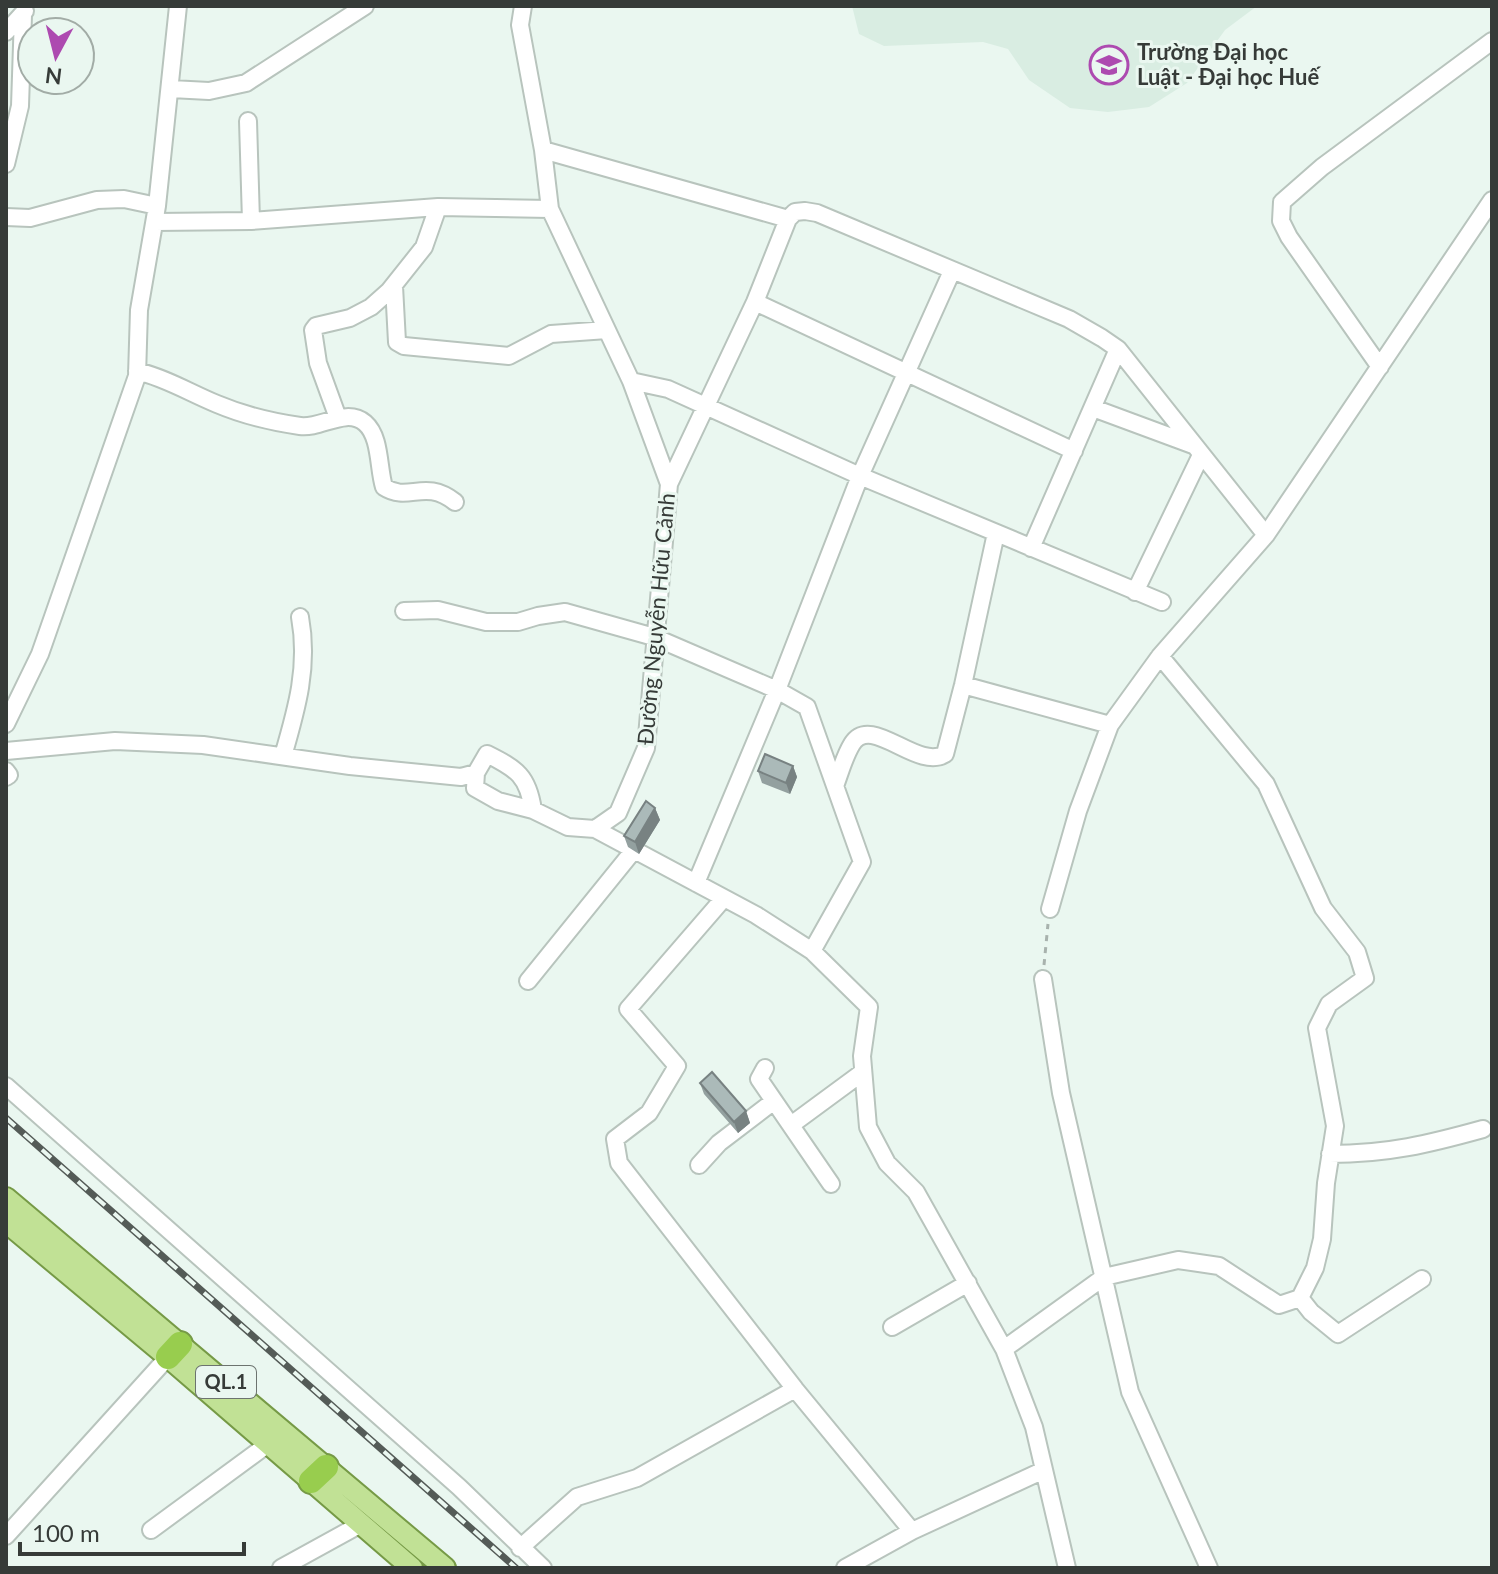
<svg xmlns="http://www.w3.org/2000/svg" width="1498" height="1574" font-family="Lato,sans-serif">
<style>
.built{fill:#d9ede2}
.lines{fill:none;stroke-linecap:round;stroke-linejoin:round}
.minor-casing{stroke:#b8c4bd;stroke-width:20}
.major-casing{stroke:#769a46;stroke-width:24}
.highway-casing{stroke:#769a46;stroke-width:28}
.path{stroke:#a8b2ad;stroke-width:3;stroke-dasharray:6 6;stroke-linecap:butt}
.minor{stroke:#fff;stroke-width:16}
.major{stroke:#c1e195;stroke-width:20}
.highway{stroke:#98cd4e;stroke-width:24}
.rail-casing{stroke:#545b57;stroke-width:7}
.rail{stroke:#eaf7f0;stroke-width:4;stroke-dasharray:12;stroke-linecap:butt}
.wall{fill:#93a09f}
.shaded-wall{fill:#788282}
.building{fill:#abbab9;stroke:#788282;stroke-width:2}
.labels{text-anchor:middle;stroke-width:6;stroke-linejoin:round;paint-order:stroke}
.shield{fill:#eaf7f0;stroke:#6c736f;stroke-width:2}
.shield-label{font-size:20px;font-weight:bold;fill:#363b38}
.poi-label{font-size:22px;font-weight:bold;fill:#363b38;stroke:#eaf7f0;text-anchor:start}
.street-label{font-size:22px;fill:#363b38;stroke:#eaf7f0}
</style>
<rect width="100%" height="100%" fill="#eaf7f0"/>
<path class="built" d="M852,6H1257L1225,30L1187,83L1149,107L1108,112L1070,108L1029,80L1008,49L983,42L884,46L859,34Z"/>
<g class="lines">
<g class="minor-casing">
<path id="minor" d="M523,6L520,25L543,150L550,209L631,381L669,484L646,748L618,813L595,829
M6,32L25,11
M171,89L209,91L246,83L365,6
M248,121L251,221
M543,150L788,219
M6,164L20,106L23,15
M6,217L30,218L97,200L124,199L157,206
M155,222L251,221L438,207L550,209
M394,286L397,342L404,346L509,356L551,334L607,330
M755,302L1074,451
M1380,367L1289,237L1281,221L1282,202L1322,167L1492,41
M137,371C166,378 190,393 217,404C243,415 272,422 300,426C321,429 346,407 365,423C381,437 378,468 384,487C409,503 424,478 455,502
M631,381L668,389L860,476L1162,602
M1093,408L1193,445
M338,418L318,363L313,330L316,326L350,318L371,307L389,291L424,247L438,207
M669,484L755,302L788,219L795,212L805,211L817,213L1069,319L1102,338L1118,349L1266,535
M1031,548L1118,349
M1135,592L1201,455
M404,611L438,610L486,622H518L538,616L565,612L654,637L777,690L807,707L862,862L812,951
M963,685L1110,725
M6,724L40,654L137,376L139,310L157,206L178,6
M6,751L115,741L203,745L350,766L461,777L476,773L487,754C517,769 528,776 533,810L568,827L595,829L756,915L812,951L869,1007L862,1056L868,1127L887,1163L916,1192L1004,1349L1034,1427L1067,1568
M283,756C297,708 309,666 300,617
M6,771L9,775L6,777
M476,773L475,788L498,801L533,810
M835,786C840,773 844,757 852,744C871,713 917,771 945,754L963,685L996,533
M696,883L777,690L860,476L952,271
M724,898L628,1009L677,1066L649,1113L615,1139L619,1163L795,1389L912,1531
M1050,909L1078,811L1110,725L1160,656L1266,535L1492,200
M1043,979L1061,1093L1130,1392L1209,1568
M528,981L634,850
M765,1068L759,1079L831,1184
M6,1086L459,1487L543,1568
M791,1125L863,1072
M1330,1154C1388,1154 1429,1144 1483,1129
M699,1165L719,1143L774,1101
M1300,1298L1311,1312L1338,1334L1422,1279
M892,1327L968,1283
M1004,1349L1104,1277L1178,1260L1219,1266L1279,1305L1300,1298L1315,1268L1322,1239L1326,1183L1335,1126L1317,1028L1329,1004L1365,978L1357,952L1323,908L1266,784L1160,656
M151,1530L268,1444
M6,1536L168,1357
M520,1548L577,1497L637,1478L795,1389
M281,1568L361,1524
M845,1568L912,1531L1044,1470"/>
</g>
<g class="major-casing">
<path id="major" d="M6,1198L445,1568
M6,1222L168,1357L412,1568"/>
</g>
<g class="highway-casing">
<path id="highway" d="M168,1357L180,1344
M311,1481L326,1467"/>
</g>
<path class="path" d="M1044,965L1048,924"/>
<use href="#minor" class="minor"/>
<use href="#major" class="major"/>
<use href="#highway" class="highway"/>
<g class="rail-casing">
<path id="rail" d="M6,1118L516,1568"/>
</g>
<use href="#rail" class="rail"/>
</g>
<path class="wall" d="M793,766L797,777L790,794L762,783L758,771Z
M655,808L660,820L639,854L628,847L624,836Z
M700,1083L746,1111L750,1123L738,1133L704,1094Z"/>
<path class="shaded-wall" d="M793,766L797,777L790,794L786,783Z
M655,808L660,820L639,854L635,842Z
M746,1111L750,1123L738,1133L734,1122Z"/>
<path class="building" d="M765,754L793,766L786,783L758,771Z
M646,801L655,808L635,842L624,836Z
M712,1072L746,1111L734,1122L700,1083Z"/>
<defs>
<g id="university-ring" transform="scale(2)"><circle r="9.5" fill="#eaf7f0" stroke="#ad4ab0" stroke-width="1.5"/><path d="M0-5L7-2L0 1L-7-2ZM-4 1L0 2.5L4 1V4Q0 6-4 4Z" fill="#ad4ab0"/></g>
</defs>
<g fill-rule="evenodd">
<use href="#university-ring" x="1109" y="65"/>
</g>
<g class="labels">
<rect class="shield" x="196" y="1366" width="60" height="32" rx="6"/>
<g class="shield-label">
<text x="226" y="1389">QL.1</text>
</g>
<g class="poi-label">
<text x="1137" y="60">Trường Đại học<tspan x="1137" dy="25">Luật - Đại học Huế</tspan></text>
</g>
<g class="street-label">
<text transform="translate(656 619) rotate(-85)" y="8">Đường Nguyễn Hữu Cảnh</text>
</g>
</g>
<rect width="1498" height="1574" fill="none" stroke="#363b38" stroke-width="16"/>
<g transform="translate(56 56) rotate(187)"><circle r="38" fill="#eaf7f0" stroke="#a2aca6" stroke-width="2"/>
<path d="M0-6L14 30L0 20L-14 30Z" fill="#ad4ab0"/>
<text y="-12" font-size="22" font-weight="bold" text-anchor="middle" fill="#363b38">N</text>
</g>
<path d="M20 1542v12h224v-12" fill="none" stroke="#363b38" stroke-width="4"/>
<text x="32" y="1542" font-size="24" fill="#363b38" stroke="#eaf7f0" stroke-width="6" paint-order="stroke">100 m</text>
</svg>
